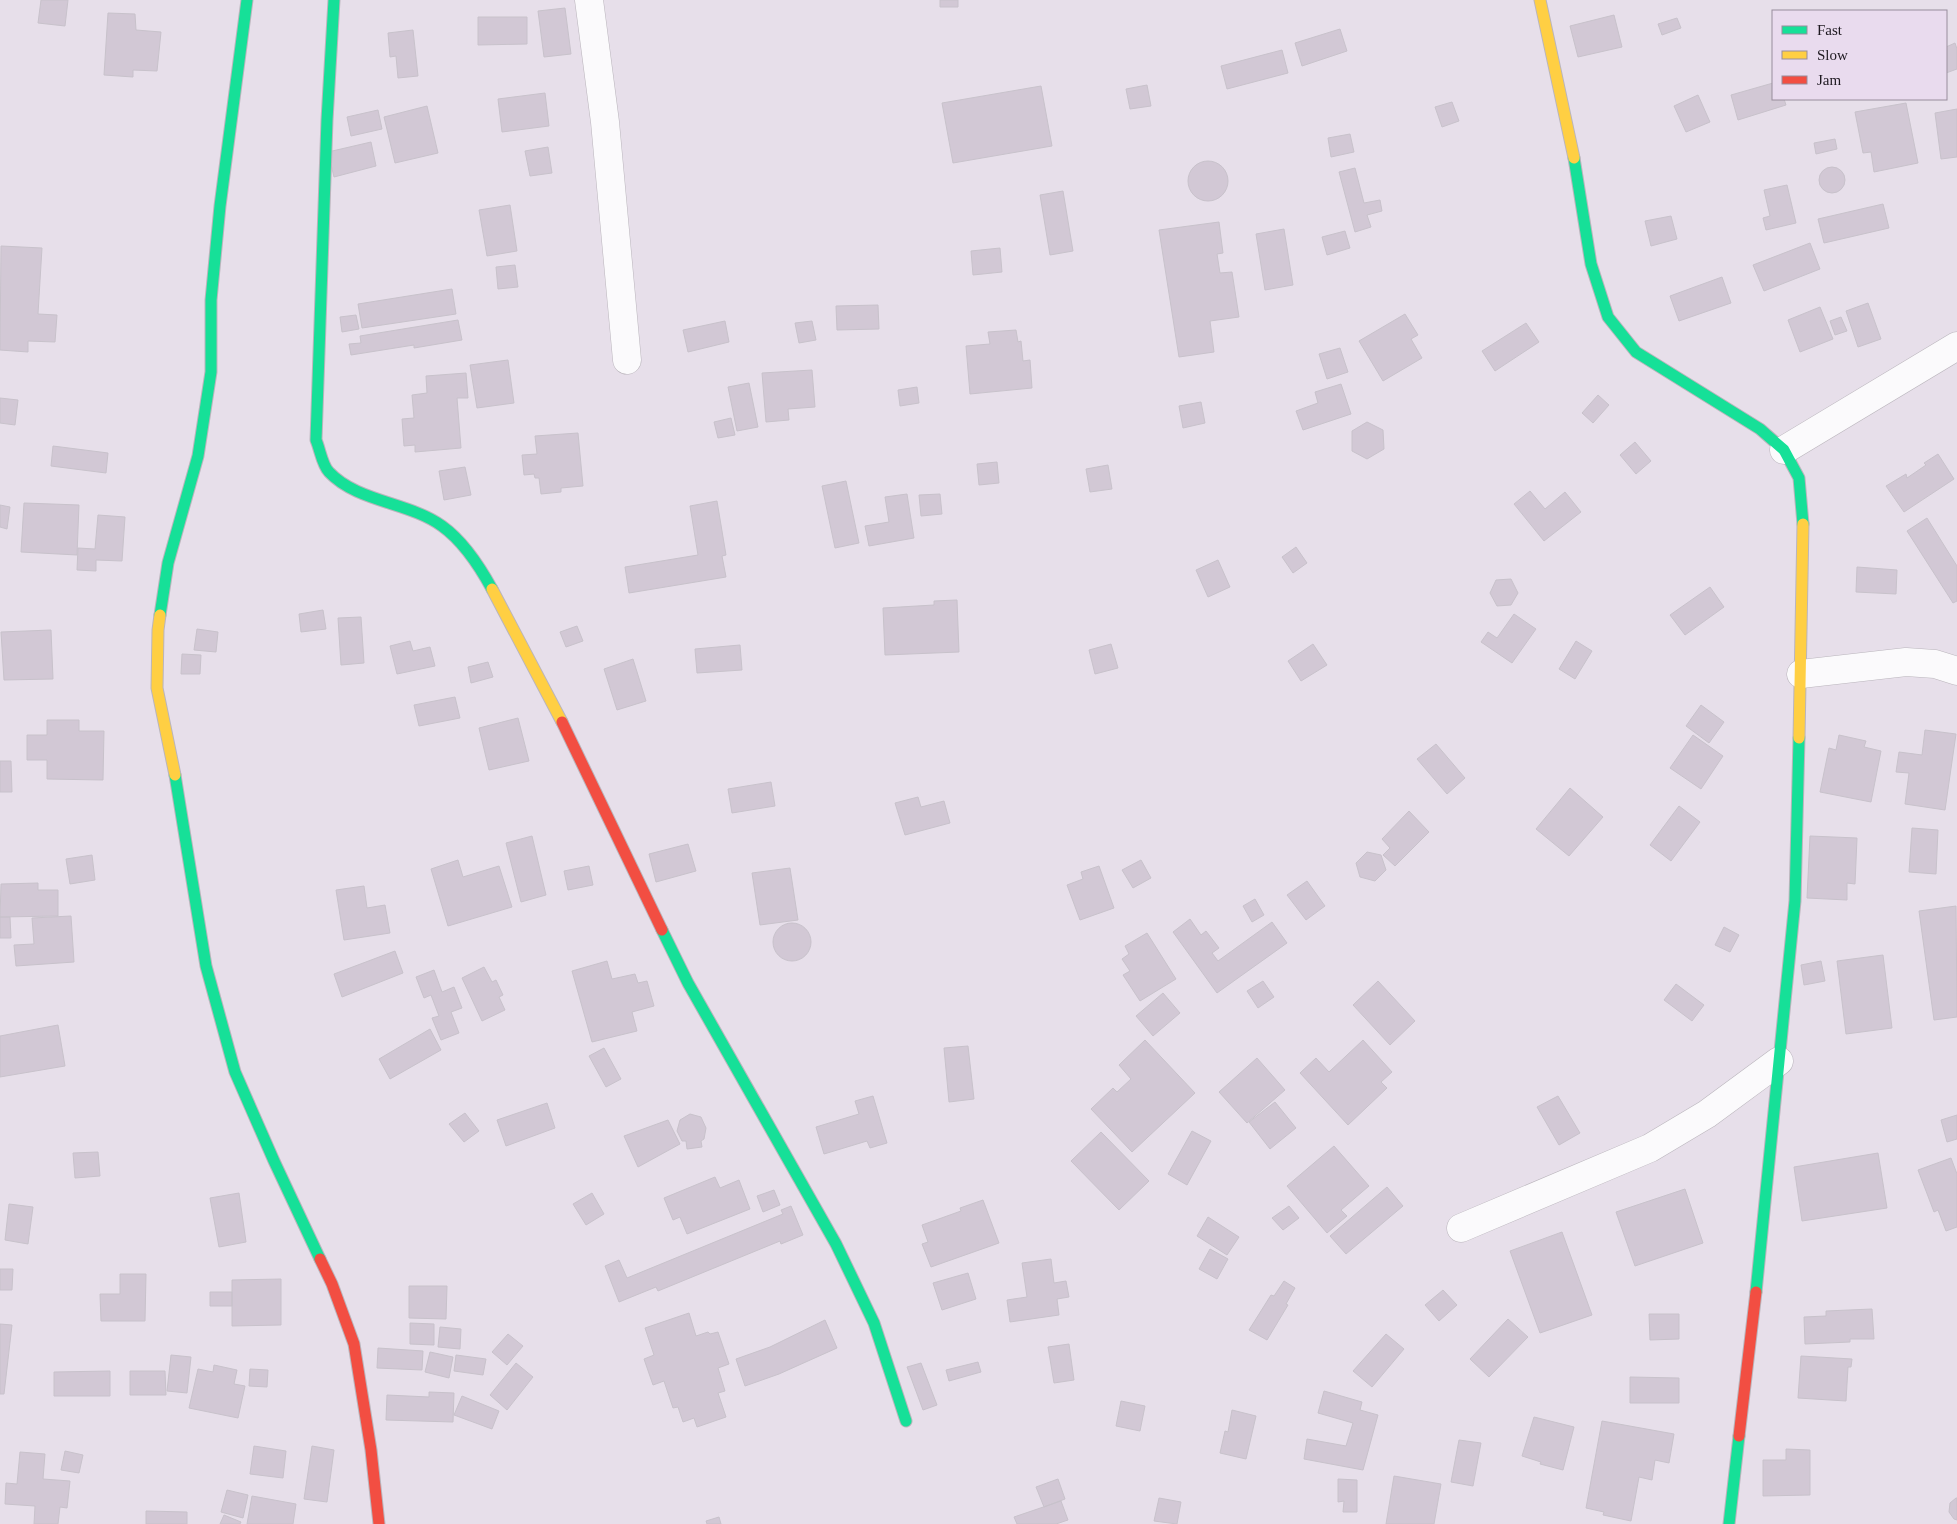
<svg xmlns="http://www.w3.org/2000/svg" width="1957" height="1524" font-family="'Times New Roman',serif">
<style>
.building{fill:#d2c8d5;stroke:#c8c2cb}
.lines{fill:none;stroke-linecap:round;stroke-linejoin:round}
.street-casing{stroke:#bab5bc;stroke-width:29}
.fast-casing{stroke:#bab5bc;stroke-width:13}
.slow-casing{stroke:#bab5bc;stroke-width:13}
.jam-casing{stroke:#bab5bc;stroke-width:13}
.street{stroke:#fbfafc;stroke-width:28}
.fast{stroke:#16e098;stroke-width:11}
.slow{stroke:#ffcf43;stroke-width:11}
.jam{stroke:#f24e42;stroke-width:11}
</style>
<rect width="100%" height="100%" fill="#e7dfea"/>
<path class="building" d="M41,0H68L65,26L38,23Z
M940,0H958V7H940Z
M565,8L571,54L544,57L538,11Z
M108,13L135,14L136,30L161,32L157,71L133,70V77L104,75Z
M1614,15L1622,47L1578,57L1570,26Z
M478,17H527V44L478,45Z
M1677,18L1681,28L1662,35L1658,24Z
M1340,29L1347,51L1302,66L1295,43Z
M413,30L418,76L398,78L396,56L390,57L388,33Z
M1955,43L1957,49V69L1946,73V47Z
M1282,50L1288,73L1227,89L1221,66Z
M1773,83V99H1784L1786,105L1738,120L1731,95Z
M1147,85L1151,106L1130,109L1126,89Z
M1041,86L1052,146L953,163L942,103Z
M545,93L549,126L502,132L498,99Z
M1698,95L1710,122L1686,132L1674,106Z
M1452,102L1459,121L1442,127L1435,107Z
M1906,103L1918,163L1874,172L1871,152L1863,153L1855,112Z
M427,106L438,153L395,163L384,117Z
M1957,109V157L1941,159L1935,113Z
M378,110L382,129L351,136L347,117Z
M1350,134L1354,152L1331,157L1328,138Z
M1835,139L1837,149L1816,154L1814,143Z
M371,142L376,166L334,177L328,152Z
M548,147L552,173L530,176L525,151Z
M1188 181a20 20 0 1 1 40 0a20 20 0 1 1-40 0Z
M1819 180a13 13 0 1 1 26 0a13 13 0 1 1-26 0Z
M1355,168L1364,203L1380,200L1382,211L1367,215L1371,227L1355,232L1339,172Z
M1787,185L1796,223L1766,230L1763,218L1770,216L1764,190Z
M1063,191L1073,251L1050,255L1040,195Z
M1883,204L1889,228L1824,243L1818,219Z
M510,205L517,251L487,256L479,210Z
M1671,216L1677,239L1651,246L1645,221Z
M1219,222L1223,253L1217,254L1220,273L1232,272L1239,317L1210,321L1214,352L1179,357L1159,230Z
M1284,229L1293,285L1265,290L1256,234Z
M1345,231L1350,248L1327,255L1322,237Z
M1810,243L1820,269L1764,291L1753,265Z
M1,246L42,248L38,314L57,315L55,342L28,341V352L0,350Z
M1000,248L1002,272L973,275L971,251Z
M515,265L518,287L498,289L496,267Z
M1722,277L1731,303L1679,321L1670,296Z
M452,289L456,314L362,328L358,304Z
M1868,303L1881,339L1858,347L1846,311Z
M878,305L879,329L837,330L836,306Z
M1820,307L1833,339L1800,352L1788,320Z
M1405,314L1418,335L1411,339L1422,358L1383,381L1359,341Z
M356,315L359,329L342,332L340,317Z
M1841,317L1847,331L1835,335L1830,321Z
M458,320L462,340L414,348V345L351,355L349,344L361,343L360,336Z
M725,321L729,342L688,352L683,330Z
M812,321L816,340L799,343L795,323Z
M1526,323L1539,342L1495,371L1482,351Z
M1016,330L1018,342L1021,341L1023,361L1030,360L1032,388L970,394L966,346L990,344L988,332Z
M1340,348L1348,372L1327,379L1319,354Z
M508,360L514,403L477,408L470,365Z
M812,370L815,407L788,409L789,420L766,422L762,373Z
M466,373L468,398H457L461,448L415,452V445L404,446L402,419L414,418L412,395L427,393L426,376Z
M749,383L758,427L737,431L728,387Z
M1341,384L1351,414L1303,430L1296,411L1318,403L1315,392Z
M917,387L919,403L900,406L898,390Z
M1598,395L1609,405L1593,423L1582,413Z
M0,398L18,400L15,425L0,423Z
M1201,402L1205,423L1183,428L1179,406Z
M731,418L735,435L718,438L714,422Z
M1367,422L1383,430L1384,449L1367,459L1352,451V431Z
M578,433L583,486L561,488V492L541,494L539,478H535L534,474L524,475L522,455L537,454L535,436Z
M1635,442L1651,461L1636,474L1620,455Z
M53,446L108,453L106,473L51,466Z
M1938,454L1954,479L1904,512L1886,486L1906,474L1907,478L1926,465L1924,463Z
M997,462L999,483L979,485L977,464Z
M1108,465L1112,489L1090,492L1086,469Z
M465,467L471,495L444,500L439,471Z
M846,481L859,543L835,548L822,486Z
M1530,491L1545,509L1565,492L1581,512L1544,541L1514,504Z
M907,494L914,538L869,546L865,526L889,522L885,497Z
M940,494L942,514L921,516L919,495Z
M717,501L726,555L722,556L726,577L629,593L625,567L698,555L690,506Z
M24,503L79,505L77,555L21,552Z
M0,505L10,507L7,529L0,527Z
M98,515L125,517L122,561L96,560V571L77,570L78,548L95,549Z
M1927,518L1957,566V601L1953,603L1907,531Z
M1296,547L1307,563L1293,573L1282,557Z
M1218,560L1230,587L1208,597L1196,570Z
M1857,567L1897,570L1896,594L1856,592Z
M1511,579L1518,593L1511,605L1497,606L1490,593L1496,580Z
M1710,587L1724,607L1685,635L1670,615Z
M957,600L959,652L885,655L883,608L934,605V601Z
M323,610L326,629L301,632L299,614Z
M1514,614L1536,629L1512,663L1481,642L1488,632L1497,638Z
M361,617L364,663L341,665L338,618Z
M577,626L583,641L566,647L560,632Z
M197,629L218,632L216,652L194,650Z
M51,630L53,679L4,680L1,632Z
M410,641L413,651L430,647L435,666L397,674L390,646Z
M1576,641L1592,651L1575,679L1559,669Z
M1111,644L1118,668L1095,674L1089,650Z
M1313,644L1327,665L1301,681L1288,661Z
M740,645L742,670L697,673L695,649Z
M182,654L201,655L200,674H181Z
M633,659L646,701L617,710L604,669Z
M488,662L493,677L471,683L468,667Z
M455,697L460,718L419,726L414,705Z
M1701,705L1724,722L1709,743L1686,726Z
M518,718L529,761L489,770L479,728Z
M47,720H79V731H104L103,780L47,779V760H27V735H47Z
M1925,730L1956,734L1945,810L1905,804L1909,773L1896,772L1899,752L1922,755Z
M1693,735L1723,756L1701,789L1670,768Z
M1839,735L1866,741L1864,747L1881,751L1871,802L1820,792L1829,748L1836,750Z
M1436,744L1465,778L1447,794L1417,759Z
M0,761H11L12,792H0Z
M771,782L775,806L732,813L728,789Z
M1570,788L1603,817L1569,856L1536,829Z
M918,797L921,807L944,801L950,823L905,835L895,803Z
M1679,806L1700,822L1671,861L1650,845Z
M1409,811L1429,832L1395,866L1383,855L1390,848L1382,839Z
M1912,828L1938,830L1936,874L1909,872Z
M532,836L546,895L521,902L506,843Z
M1810,836L1857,838L1855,884L1847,883V900L1807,898Z
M688,844L696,871L656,882L649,854Z
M1367,852L1381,855L1386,870L1375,881L1360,877L1356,863Z
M92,855L95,880L70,884L66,859Z
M458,860L463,877L499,866L512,907L448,926L431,869Z
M1141,860L1151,878L1133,888L1122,870Z
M589,866L593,885L568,890L564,871Z
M1099,866L1114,908L1080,920L1067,885L1083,879L1081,872Z
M790,868L798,920L760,925L752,873Z
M1307,881L1325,906L1306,920L1287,895Z
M38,883V890H58V916L0,917L1,884Z
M364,886L367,908L385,905L390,933L344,940L336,890Z
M1255,899L1264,915L1252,922L1243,906Z
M1956,906L1957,1017L1934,1020L1919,911Z
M71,916L74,962L16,966L14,945L34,944L32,918Z
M0,917H10L11,938H0Z
M1190,919L1201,935L1206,931L1219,948L1212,953L1218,961L1272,922L1287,943L1217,993L1173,932Z
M773 942a19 19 0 1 1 38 0a19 19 0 1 1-38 0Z
M1724,927L1739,935L1730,952L1715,945Z
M1147,933L1176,979L1140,1001L1123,975L1130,971L1122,959L1129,954L1125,946Z
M395,951L403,973L342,997L334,974Z
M1883,955L1892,1028L1846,1034L1837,961Z
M607,961L612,979L635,974L638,983L647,981L654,1006L632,1012L637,1031L592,1042L572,971Z
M1821,961L1825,981L1804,985L1801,965Z
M484,967L492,982L496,980L503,995L499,997L505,1010L482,1021L462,978Z
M434,970L442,992L454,987L462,1008L451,1012L459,1033L441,1040L432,1018L439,1016L431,995L424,998L416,977Z
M1263,981L1274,997L1258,1008L1247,991Z
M1378,981L1415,1021L1390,1045L1353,1005Z
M1676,984L1704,1005L1692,1021L1664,1000Z
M1163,993L1180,1013L1153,1036L1136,1016Z
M58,1025L65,1066L0,1077V1036Z
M430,1029L441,1050L390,1079L379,1059Z
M1145,1040L1195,1093L1132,1152L1091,1109L1113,1088L1117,1092L1131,1079L1119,1065Z
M1363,1040L1392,1072L1381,1082L1387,1088L1348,1125L1300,1073L1316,1058L1329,1072Z
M968,1046L974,1099L949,1102L944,1048Z
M604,1048L621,1079L606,1087L589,1056Z
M1257,1058L1285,1090L1247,1123L1219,1092Z
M873,1096L887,1143L870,1148L867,1141L824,1154L816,1127L859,1114L855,1101Z
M1558,1096L1580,1133L1559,1145L1537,1107Z
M1275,1102L1296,1128L1270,1149L1249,1122Z
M547,1103L555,1128L506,1146L497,1120Z
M465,1113L479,1131L464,1142L449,1124Z
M690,1114L701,1117L706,1128L704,1139L701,1141L702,1147L687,1149L686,1141H682L677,1131L680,1120Z
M1957,1115V1139L1947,1142L1941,1120Z
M668,1120L680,1144L638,1167L624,1136Z
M1192,1131L1211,1141L1187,1185L1168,1174Z
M1101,1132L1149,1181L1119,1210L1071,1161Z
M1334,1146L1369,1186L1341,1210L1347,1216L1327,1233L1287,1186Z
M98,1152L100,1176L75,1178L73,1153Z
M1878,1153L1887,1208L1802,1221L1794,1167Z
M1951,1158L1957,1174V1227L1946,1231L1938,1210L1934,1212L1918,1170Z
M715,1177L720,1188L739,1180L750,1209L687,1234L680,1217L673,1220L664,1198Z
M1387,1187L1403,1206L1346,1254L1330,1236Z
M1685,1189L1703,1243L1635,1266L1616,1212Z
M774,1190L780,1205L763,1212L757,1196Z
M239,1193L246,1242L219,1247L210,1198Z
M592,1193L604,1214L586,1225L573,1204Z
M983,1200L999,1243L931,1267L922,1244L928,1242L922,1225L961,1211L960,1208Z
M9,1204L33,1207L28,1244L5,1240Z
M791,1206L803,1235L781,1244L780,1241L658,1291L656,1287L619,1302L605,1266L619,1260L627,1278L783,1214L781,1210Z
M1289,1206L1299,1218L1283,1230L1272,1218Z
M1208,1217L1239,1237L1227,1255L1197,1236Z
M1562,1232L1592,1315L1540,1333L1510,1251Z
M1210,1249L1228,1259L1217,1279L1199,1269Z
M1051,1259L1054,1283L1066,1281L1069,1297L1057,1299L1059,1315L1010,1322L1007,1300L1027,1297L1022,1263Z
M0,1269H13L12,1290H0Z
M968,1273L976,1299L942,1310L933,1283Z
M120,1274H146L145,1321H101L100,1294H120Z
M281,1279V1325L232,1326V1280Z
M1284,1281L1295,1288L1286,1304L1288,1305L1267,1340L1249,1330L1271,1295L1274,1296Z
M409,1286H447L446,1319L409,1318Z
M1443,1290L1457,1305L1439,1321L1425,1305Z
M210,1292H232V1306H210Z
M1872,1309L1874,1339H1850V1342L1805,1344L1804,1317L1826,1316V1311Z
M689,1313L696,1336L708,1332L710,1334L718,1332L729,1364L718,1368L725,1391L718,1393L726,1417L697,1427L694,1418L683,1422L678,1407L673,1408L664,1381L653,1385L644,1359L654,1355L645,1328Z
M1649,1314H1679V1339L1650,1340Z
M1508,1319L1528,1337L1489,1377L1470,1359Z
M825,1320L837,1348L779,1374L745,1386L736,1359L770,1347Z
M410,1323L434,1324V1345L410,1344Z
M0,1324L12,1325L4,1394H0Z
M440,1327L461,1329L460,1349L438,1347Z
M508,1334L523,1346L507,1365L492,1352Z
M1386,1334L1404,1349L1372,1387L1353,1371Z
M1069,1344L1074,1380L1054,1383L1048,1347Z
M378,1348L423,1351L422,1370L377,1368Z
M430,1352L453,1357L449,1378L425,1372Z
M171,1355L191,1357L187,1393L167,1391Z
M456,1355L486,1359L483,1375L454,1371Z
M1801,1356L1852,1359L1851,1367H1848L1846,1401L1798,1398Z
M978,1362L981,1372L949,1381L946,1370Z
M516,1363L533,1377L507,1410L490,1395Z
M921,1363L937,1405L923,1410L907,1367Z
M214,1365L237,1370L234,1384L245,1386L238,1418L189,1408L198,1369L213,1372Z
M250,1369L268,1370L267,1387L249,1386Z
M110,1371V1396H54V1372Z
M130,1371H165L166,1395H130Z
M1630,1377L1679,1378V1403H1630Z
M1324,1391L1362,1402L1360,1410L1378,1415L1363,1470L1304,1459L1307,1439L1346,1446L1353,1423L1318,1413Z
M429,1392L454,1393L453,1422L386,1420L387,1395L429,1397Z
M462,1396L499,1411L492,1429L454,1415Z
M1121,1401L1145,1406L1140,1431L1116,1426Z
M1232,1410L1256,1416L1246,1459L1220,1453L1225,1431L1228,1432Z
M1534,1417L1574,1427L1563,1470L1540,1464L1541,1462L1522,1456Z
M1602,1421L1674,1434L1669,1463L1655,1460L1652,1480L1639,1477L1631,1521L1603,1515L1604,1512L1586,1508Z
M1459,1440L1481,1443L1473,1486L1451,1482Z
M254,1446L286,1451L283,1478L250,1474Z
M312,1446L334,1450L327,1502L304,1499Z
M1786,1449L1810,1450V1495L1763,1496V1460H1786Z
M65,1451L83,1455L79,1473L61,1470Z
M20,1452L45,1454L43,1479L70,1481L67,1508L60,1507L58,1524H34L35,1506L5,1504L6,1483L17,1484Z
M1394,1476L1441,1484L1434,1524H1386Z
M1058,1479L1065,1499L1044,1507L1036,1487Z
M1338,1479L1357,1480V1512H1343L1344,1501L1338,1502Z
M227,1490L248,1495L243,1518L221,1512Z
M252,1496L296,1504L293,1524H247Z
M1159,1498L1181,1502L1177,1524L1154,1521Z
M1956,1498H1957V1520L1954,1519L1949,1512L1950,1503Z
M1061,1501L1068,1520L1056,1524H1017L1014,1517Z
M146,1511L187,1512V1524H146Z
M224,1515L241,1522L240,1524H220Z
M719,1517L721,1524H707L706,1521Z"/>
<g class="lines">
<g class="street-casing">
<path id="street" d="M589,0L605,122L627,360
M1784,450L1957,346
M1801,674L1906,662L1935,664L1957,671
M1461,1228L1650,1148L1707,1114L1779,1061"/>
</g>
<g class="fast-casing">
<path id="fast" d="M334,0L327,120L316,440C320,449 322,465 329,472C357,502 409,502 442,526C463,541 480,567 492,589
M1574,158L1591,264L1608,317L1636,352L1760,429L1784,450L1799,478L1803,524
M160,615L168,563L198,456L211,372V300L220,206L247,0
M175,775L206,966L235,1072L274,1161L320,1259
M662,930L688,983L836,1244L874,1323L906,1421
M1756,1292L1795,901L1799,738
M1729,1524L1739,1436"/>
</g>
<g class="slow-casing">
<path id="slow" d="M1540,0L1574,158
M492,589L562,722
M160,615L158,630L157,688L175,775
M1799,738L1803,524"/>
</g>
<g class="jam-casing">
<path id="jam" d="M562,722L662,930
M320,1259L332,1284L354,1344L371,1450L379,1524
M1739,1436L1756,1292"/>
</g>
<use href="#street" class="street"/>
<use href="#fast" class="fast"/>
<use href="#slow" class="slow"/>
<use href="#jam" class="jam"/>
</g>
<rect x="1772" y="10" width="175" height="90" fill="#e9dbee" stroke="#988d9c"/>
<rect x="1782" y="26" width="25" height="8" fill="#16e098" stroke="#988d9c"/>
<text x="1817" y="35" font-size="15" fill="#1e1920">Fast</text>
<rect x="1782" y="51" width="25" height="8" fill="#ffcf43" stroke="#988d9c"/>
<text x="1817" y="60" font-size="15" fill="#1e1920">Slow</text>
<rect x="1782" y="76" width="25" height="8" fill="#f24e42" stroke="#988d9c"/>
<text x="1817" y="85" font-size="15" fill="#1e1920">Jam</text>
</svg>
